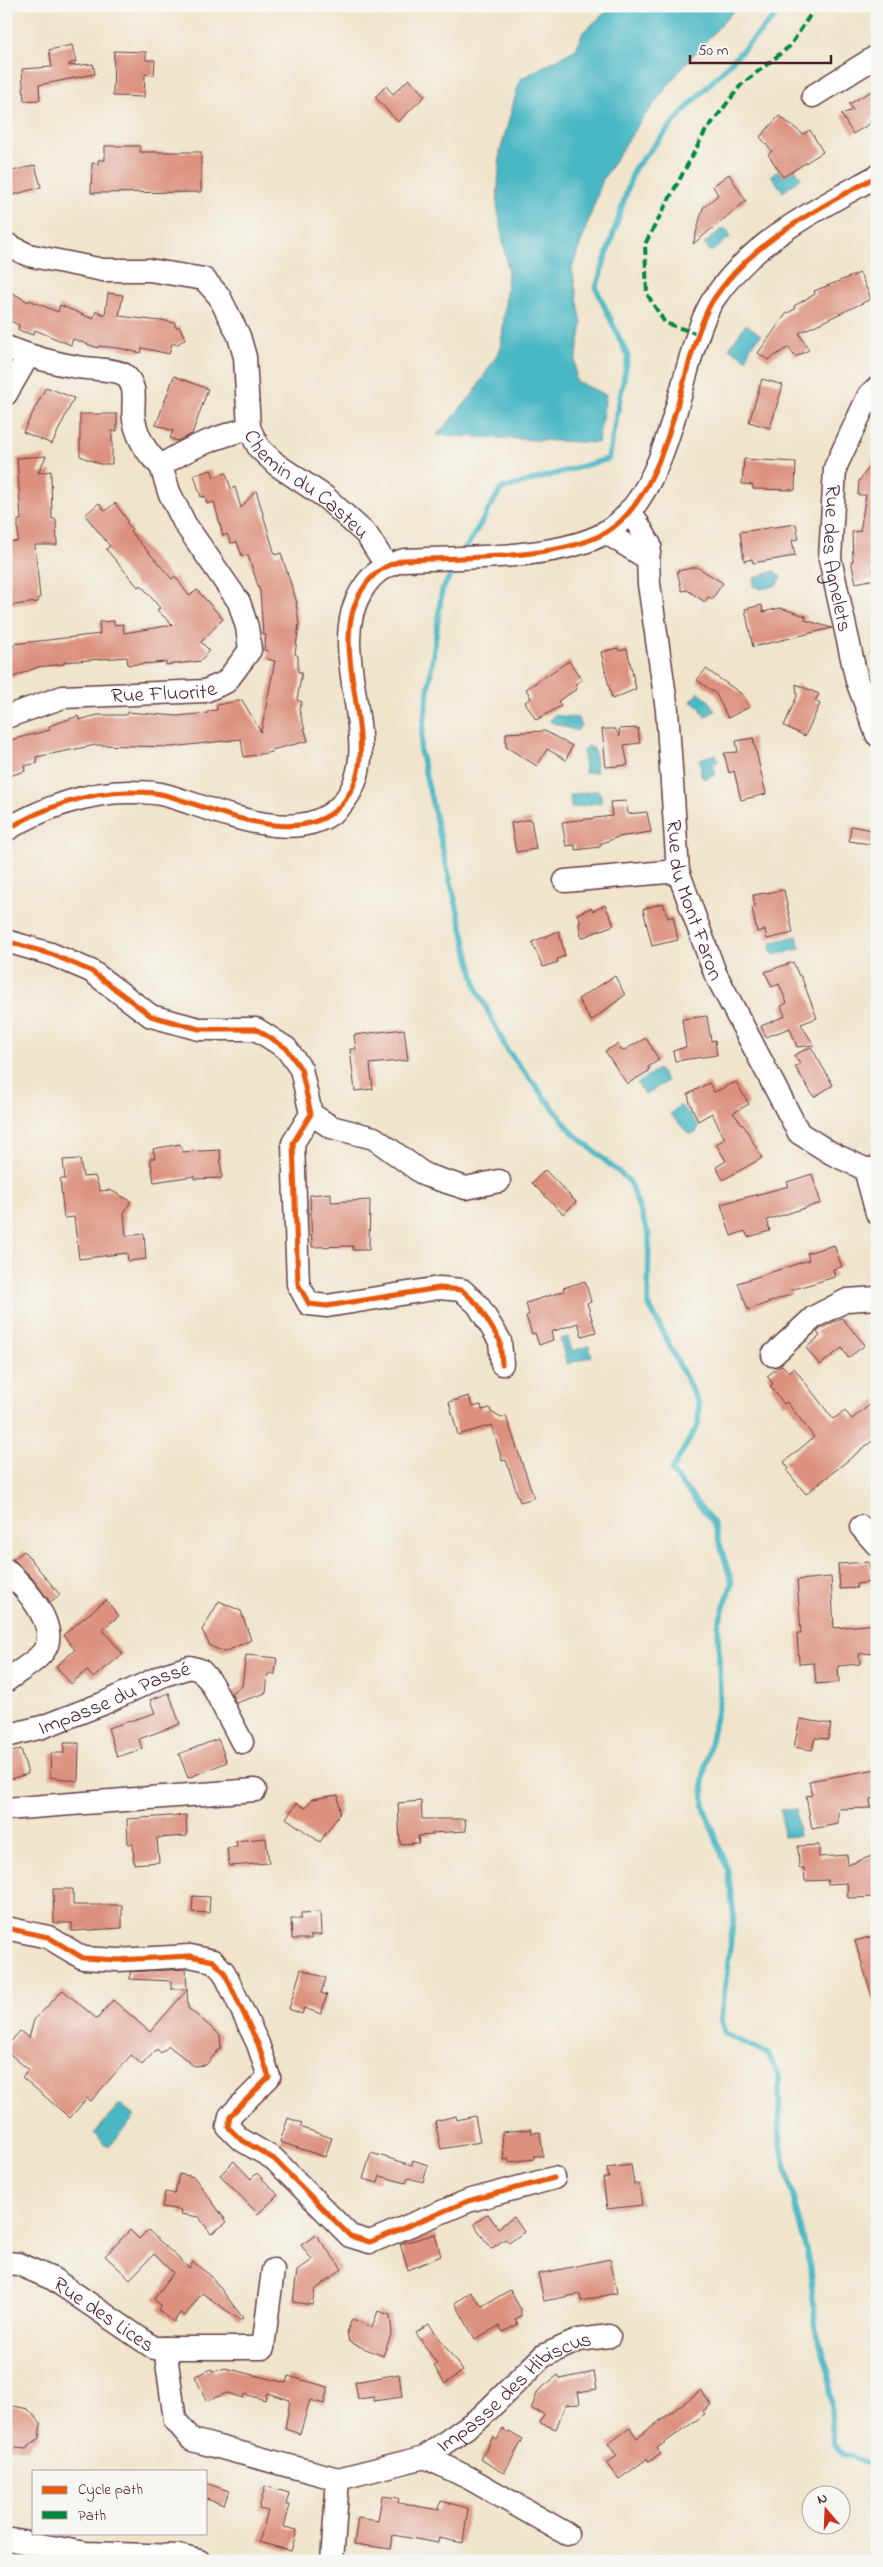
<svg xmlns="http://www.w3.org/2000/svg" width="883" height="2567" font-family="'Indie Flower',sans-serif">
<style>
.water{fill:#4ab7c4;stroke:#4a6b78}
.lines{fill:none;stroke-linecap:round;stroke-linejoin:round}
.stream{stroke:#4ab7c4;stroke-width:5.5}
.building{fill:#dc907d}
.minor-casing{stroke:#633d43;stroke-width:25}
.minor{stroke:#fff;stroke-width:22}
.quiet{stroke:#00873e;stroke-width:4;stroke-dasharray:8 4;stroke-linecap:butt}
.cycleway-casing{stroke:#f6f6f2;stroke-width:8}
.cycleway{stroke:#e8590c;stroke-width:5}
.labels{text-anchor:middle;stroke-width:4;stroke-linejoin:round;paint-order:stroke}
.street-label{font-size:21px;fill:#4a1f2b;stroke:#f6f6f2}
</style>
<rect width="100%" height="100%" fill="#f6f6f2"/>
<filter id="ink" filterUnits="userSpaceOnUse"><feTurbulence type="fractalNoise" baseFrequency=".02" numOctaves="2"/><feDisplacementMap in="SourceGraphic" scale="10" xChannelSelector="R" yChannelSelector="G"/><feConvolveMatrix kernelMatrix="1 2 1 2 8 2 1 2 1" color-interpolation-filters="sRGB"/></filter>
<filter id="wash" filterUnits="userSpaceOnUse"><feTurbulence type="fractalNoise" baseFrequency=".0096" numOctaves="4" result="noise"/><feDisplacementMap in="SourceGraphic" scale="20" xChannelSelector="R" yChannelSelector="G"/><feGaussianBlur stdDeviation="1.12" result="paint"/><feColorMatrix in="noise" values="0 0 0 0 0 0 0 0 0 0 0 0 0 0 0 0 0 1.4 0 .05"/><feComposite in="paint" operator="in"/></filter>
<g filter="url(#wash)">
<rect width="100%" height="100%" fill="#f0e4cb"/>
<path class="water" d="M613,6H738L686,63L642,119L603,179L572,268L582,325L575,364L576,381L606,395L598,443L437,435L473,394L501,348L508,272L497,204L500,152L520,79L576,49L583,32Z
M795,169L801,178L783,192L771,175L778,171L783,177Z
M723,228L728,231L730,237L711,252L704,244Z
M746,324L761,335L750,348L746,359L729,348Z
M775,571L781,577L777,585L761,589L753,586L754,578Z
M698,692L709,701L715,711L705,717L700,707L691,702Z
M554,715L578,718L581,725L577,731L551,722L550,719Z
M588,746L594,749L597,772L585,773L583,750Z
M716,754L718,762L713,763L716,775L704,779L701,774L700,759Z
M598,790L599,794H601V802L571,808L570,795Z
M797,936L800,949L774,955L770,950L772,942Z
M658,1069L667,1081L645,1095L637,1083Z
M680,1105L699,1125L696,1133L689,1134L670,1114Z
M568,1337L572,1351L589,1346L592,1356L567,1364L560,1339Z
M796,1809L799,1836L784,1837L781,1810Z
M120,2104L135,2116L109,2147L94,2134Z"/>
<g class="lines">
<path class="stream" d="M463,553L501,489L608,459L628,357L596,288L634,169L682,113L785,6
M457,563L442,590L420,750L445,859L477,989L507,1050L572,1132L629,1181L649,1235L648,1303L699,1404L698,1425L671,1471L713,1522L732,1583L718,1625L720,1697L703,1779L704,1807L728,1871L734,1916L721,2018L725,2034L768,2054L779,2077L780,2143L810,2267L816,2330L829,2374L833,2443L844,2455L877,2467"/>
</g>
<g id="blocks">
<path class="building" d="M72,45L76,62L69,64V66L93,64L95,74L39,85L40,100L24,101L22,69L52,67L49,50Z
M114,51L146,52V60H155L154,75L145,74L144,97L113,96Z
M409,79L425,96L398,122L375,97L386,86L393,94Z
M877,88V116L870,120L871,123L853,134L841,114L853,110L849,104Z
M779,116L803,134L810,130L823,152L783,177L768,154L772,151L760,137Z
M105,146H140V152H201V192L91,193L92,163L98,164V160H105Z
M35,165L41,187L6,197V173Z
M729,174L746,201L693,244L703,208L718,195L713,186Z
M860,273L871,299L799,333L809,350L795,357L789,347L768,360L758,353L786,314L795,309L794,306L815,294L814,291Z
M6,289L28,302L29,300L58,312L60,305L93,319L96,311L105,315L108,293L123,295L119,316L160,321L161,320L175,323V327H180L185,339L178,344H172L169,354L142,348L141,353L118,348L99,346L98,348L73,339L71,345L35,330L33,335L18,330L19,325L6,319Z
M174,376L208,389L192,434L177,441L170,438L173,431L156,425Z
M762,379L783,385L770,428L749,422Z
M46,387L74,398L52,444L23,432Z
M80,414H117V431H112V464H100L80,456Z
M46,456L38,473L51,471L52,519H56L57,545H35L40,598H38V602L6,606V542L18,541V520H21L17,458Z
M877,456V568L873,569L875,579L856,583L851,561H853L852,532L860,531L866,495H858L859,481Z
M744,459L796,462L795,490L753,489V485L742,484Z
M211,470L214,477L226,473L231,489L235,487L241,508L256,490L275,555L281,553L297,603H296L299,624L295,654L298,656V672H302L297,700L302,702L299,709L308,741L271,750L272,752L244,757L241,739L172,747L96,745L36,757L38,763L24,766L25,771L9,776L6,741L50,730L49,726L78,716L79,720L98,715H126L127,712L178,716L208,713V711L217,710V705L242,700L261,732L275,661L267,659L268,651L264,650L266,635L263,634L260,592L248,555L242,556L237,542L231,543L227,534L223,536L214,502L207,504L205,496L201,497L194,475Z
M99,503L105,511L115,503L128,521L126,522L132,529L130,531L172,579L175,576L189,596L197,590L223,619L201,642L209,650L201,661L166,665V662L128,665L127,657L64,662V664L38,667L6,680V651L14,647L13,644L100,634L99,622L114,621V625L123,624L124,633L173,625L157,610L160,608L141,585L138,587L106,549L110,546L85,515Z
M796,524L799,539L792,540L795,556L753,563L752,559L744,561L740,532Z
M697,567L723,583L712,599L708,597L705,602L687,590L682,591L677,571Z
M762,605L763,612L780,608L806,616L805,620L832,628L753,647L745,609Z
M618,648L619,651L627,649L636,689L612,699L601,652Z
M569,661L582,680L575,684L577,689L558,701L561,706L536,720L525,702L531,698L526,689Z
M706,669L743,695L749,707L728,718L716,694L697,680Z
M796,684L819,694L815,701L820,704L805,736L784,726L797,696Z
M638,728L640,743L624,745L628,765L606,767L602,729H615L620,737L619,729Z
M545,731L572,746L566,760L547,749L537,766L506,747V733Z
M753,738L766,794L741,800L734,771L729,773L724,753L738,752L736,741Z
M626,801L628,814L647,812L651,832L618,837L600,844V847L575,850V845L566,846L562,822L612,816L610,802Z
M531,819L536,849L516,852L511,823Z
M851,826L877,831V845L849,841Z
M784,890L793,933L767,939L765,930L757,932L752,908L755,907L753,895Z
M663,903L668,918L673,916L678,940L652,946L643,909Z
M605,905L614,925L581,938L579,923L581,922L577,914L591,908L593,911Z
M559,931L565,956L557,959L558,962L543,967L532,942Z
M793,962L799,976H801L817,1018L801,1024L814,1045L797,1047L790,1028L766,1037L761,1026L785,1016L781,1006L787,1003L779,984L772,987L765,972Z
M615,976L625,995L591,1021L578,999Z
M707,1016L711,1041L715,1040L717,1055L675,1061L673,1051L686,1047L682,1019Z
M404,1029L408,1060L370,1064L373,1089L355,1091L350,1049H356L354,1035Z
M646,1038L659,1060L648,1067L649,1071L627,1084L605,1051L618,1044L622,1051Z
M811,1047L833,1085L814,1097L795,1067L800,1064L794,1055Z
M736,1082L749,1104L733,1113L746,1129L762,1158L723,1180L716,1167L726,1161L716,1144L725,1139L712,1113L698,1121L690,1103L688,1094L709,1083L714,1092Z
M180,1144L182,1152L220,1150L222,1178L194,1179V1176L154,1182L150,1158H155L153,1149Z
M80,1159L83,1177L95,1176L100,1191L110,1190L131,1201L124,1213L126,1236L144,1234L146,1259L128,1261L127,1253L79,1259L74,1217L64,1218L60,1179H65L63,1160Z
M545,1170L576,1202L563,1214L532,1183Z
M812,1174L821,1203L767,1220L770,1231L748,1237L745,1231L731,1236L721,1204L789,1186L787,1182Z
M331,1193V1202L370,1200L369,1250H353V1246L312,1247L310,1195Z
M834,1245L842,1267L833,1269L835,1277L791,1290L792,1294L748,1310L738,1283L809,1260L807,1253Z
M585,1281L591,1302L587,1303L596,1332L582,1336L578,1323L551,1332L553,1340L539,1345L535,1333L532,1334L526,1316L529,1315L526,1303L564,1291L563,1288Z
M842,1318L865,1345L848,1358L842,1348L820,1365L806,1348L820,1336L817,1332L822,1328Z
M782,1365L789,1372L794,1368L833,1419L845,1411L852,1419L877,1399V1437L806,1494L787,1471L789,1469L784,1462L814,1437L787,1402L784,1404L770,1386L773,1384L767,1376Z
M469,1396L472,1407L481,1405L482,1410L490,1408L491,1412L501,1418L506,1416L534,1498L520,1502L506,1460L502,1461L492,1425L458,1435L449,1402Z
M24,1551L60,1595L50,1602L32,1578L13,1559Z
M869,1562L871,1582L856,1584L857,1588L840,1589L838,1564Z
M831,1577L834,1628L877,1624V1653L859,1654L860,1664L838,1666L839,1682L816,1684L814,1663L799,1664L797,1633H801L797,1580Z
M106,1600L119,1616L102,1629L123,1654L93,1678L87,1670L71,1684L56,1666L75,1650L63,1635Z
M219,1601L241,1611L251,1640L224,1652L210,1646L202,1630Z
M246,1655L277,1658L275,1674H268L266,1693L236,1703L231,1693L242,1686Z
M169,1693L180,1724L139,1739L142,1749L117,1757L108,1728L155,1713L150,1700Z
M800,1719L831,1724L828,1739L815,1738L812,1750L794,1747Z
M218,1739L227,1762L188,1778L179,1754Z
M64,1743H79L78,1781L50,1777L51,1753H64Z
M21,1749L28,1774L6,1780V1754Z
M877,1769V1798L870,1799L871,1808L838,1809V1824L812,1829L806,1796L812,1795L809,1781Z
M338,1795L340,1813L320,1842L286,1818L297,1803L305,1808L312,1799Z
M421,1801L422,1819H465L466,1831L432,1833L433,1835L418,1836L419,1843L400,1844L398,1803Z
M186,1815L187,1836L157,1838L159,1862L134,1864L133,1844H128L127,1819Z
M266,1838L269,1863L229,1866L227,1848L237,1847L236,1841Z
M819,1845V1857L847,1855L848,1865L877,1854V1897L848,1898L847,1883L828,1884V1880L805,1881L804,1868H799L798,1846Z
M53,1889H73V1905H122V1928L72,1931V1923H54Z
M193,1896L210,1897L209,1913L192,1912Z
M320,1912L321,1935H311V1939H292L291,1919H301V1913Z
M877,1935V1999L873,2000L855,1941Z
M186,1969L187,1989H171V1981L130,1979V1972Z
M301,1969L326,1978L321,1993L327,1995L321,2014L304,2008L302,2014L289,2009Z
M63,1990L97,2019L113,2000L150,2032L187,1990L188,2008L220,2035L221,2047L206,2065L194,2066L169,2046L161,2053L157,2049L142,2065L131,2055L91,2101L87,2098L70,2118L22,2077L29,2070L6,2051V2047L20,2031L29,2038L34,2020Z
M456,2116L457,2120L475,2116L480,2142L441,2149L435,2121Z
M288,2118L302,2123L300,2127L332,2138L325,2157L280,2142Z
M531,2129L532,2133L540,2132L543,2156H534V2159L509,2162L508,2159L504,2160L502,2132Z
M371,2153L412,2165L413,2160L428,2165L423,2182L408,2178L406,2183L380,2176L378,2183L363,2179Z
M234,2161L251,2179L257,2173L278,2195L258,2214L220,2175Z
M631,2165L634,2184H639L642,2205L607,2209L603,2178H609L607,2168Z
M179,2174L194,2177L227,2222L211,2234L199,2217L180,2214L181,2210L162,2207L165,2192L175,2194Z
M488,2214L498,2228L514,2217L524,2232L509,2243L505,2239L491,2249L474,2224Z
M130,2230L139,2239L148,2230L189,2268L193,2262L211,2276L243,2318L240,2320L202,2293L185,2316L180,2313L174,2322L158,2310L161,2305L154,2299L173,2273L154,2254L130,2279L105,2256Z
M435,2234L441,2256L408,2270L400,2244Z
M316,2235L342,2269L315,2290L312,2305L293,2302L297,2271L312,2260L301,2245Z
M610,2259L617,2293L581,2301L580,2294L544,2301L538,2274Z
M510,2290L521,2310V2316L515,2319L518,2324L503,2332L499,2326L475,2339L455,2303L470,2292L482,2306Z
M378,2311L390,2315L392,2332L383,2356L349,2342L347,2332L352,2319L372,2327Z
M429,2324L463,2371L445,2384L434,2366L437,2364L416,2333Z
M225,2368L286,2383L288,2376L328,2387L324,2404L310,2400L300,2434L285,2429L290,2400L267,2393L265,2400L244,2394L243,2398L227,2393L206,2401L195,2376L212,2369L213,2372Z
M594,2372L597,2389L578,2392L580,2404L565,2405L556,2429L540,2423L544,2414L531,2409L538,2391L558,2375L560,2379Z
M399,2374L402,2397L374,2401V2397L358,2399L355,2382Z
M701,2390L711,2405L703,2411L705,2414L657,2448L661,2454L649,2462L647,2459L619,2479L607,2463L617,2456L608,2444L630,2428L637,2438Z
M14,2406L28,2409L41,2423L39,2438L26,2449L6,2447V2412Z
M503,2428L507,2433L509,2431L523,2439L504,2473L480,2459L493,2437L497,2440Z
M206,2483L229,2491L224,2505L206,2499Z
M265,2486L289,2493L286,2505H290L284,2527L297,2530L291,2551L259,2542L268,2511L259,2509Z
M382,2496L399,2498L398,2503L439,2510L441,2501L468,2508L463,2543L439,2538L438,2543L393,2535L391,2549L354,2544L358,2518L378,2521Z"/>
</g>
</g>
<g filter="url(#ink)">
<use href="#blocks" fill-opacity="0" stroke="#633d43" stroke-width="1"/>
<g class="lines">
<g class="minor-casing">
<g id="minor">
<path d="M813,96L877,56"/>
<path id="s1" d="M6,244L28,255L103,270H149L204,279L219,296L239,336L245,357L249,428L259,448L277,465L325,497L367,535L386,565"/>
<path d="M6,347C29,356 53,363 77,367C88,369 114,369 123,374C140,386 131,404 134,420C138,439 147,454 161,466"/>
<path id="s2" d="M877,388L869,395L835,468L830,559L857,681L877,735"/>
<path d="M6,394L28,356"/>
<path d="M161,466C188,447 218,437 249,428"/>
<path id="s3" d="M630,510L650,545L648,559L649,584L667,710L678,871L715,973L799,1133L831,1153L865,1169H877"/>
<path d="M605,532L648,559"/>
<path id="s4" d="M6,717L63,697L205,691L226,682L250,650L247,627L239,602L185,524L169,492L161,466"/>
<path d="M6,830C42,808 90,791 132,792C142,792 155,792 165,795C213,808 299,851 341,805C392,748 322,654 362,590C373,572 384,566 404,560C459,557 557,560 605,533C659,501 675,409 692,353C697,336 703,316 713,300C752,241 816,210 877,176"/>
<path d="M565,881L678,871"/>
<path d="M6,941L51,954L91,971L151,1016L199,1029H256L286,1048L301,1069L311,1114L293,1143L298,1284L309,1304L327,1306L439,1288L462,1290L478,1305L500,1341L502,1364"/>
<path d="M311,1114L331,1127L374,1138L425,1175L466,1188L499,1181"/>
<path d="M865,1169L877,1213"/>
<path d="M773,1355L814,1317L847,1300L877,1298"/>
<path d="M861,1527L877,1545"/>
<path d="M6,1570C24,1586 62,1628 43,1652C35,1663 17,1672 6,1681"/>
<path id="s5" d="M6,1736L42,1727L102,1704L164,1675L190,1667L200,1670L210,1681L242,1742"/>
<path d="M6,1809L255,1790"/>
<path d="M6,1928L48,1937L83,1958L118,1960L190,1956L213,1961L224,1972L258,2044L269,2077L230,2116L228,2127L240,2139L274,2159L350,2236L370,2242L468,2201L554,2178"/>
<path id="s6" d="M6,2263L18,2264L53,2279L154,2348H263L273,2270"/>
<path id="s7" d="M165,2348L175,2420L192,2440L338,2479L425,2457L481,2417L543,2356L579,2340L609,2336"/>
<path d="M425,2457L469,2478L567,2534"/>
<path d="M6,2539L86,2553L178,2556L199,2561"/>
<path d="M332,2561L338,2479"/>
</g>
</g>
<use href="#minor" class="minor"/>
<path class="quiet" d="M698,334L665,323L647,294L645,244L705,132L741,85L790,46L816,6"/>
<g class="cycleway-casing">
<path id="cycleway" d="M6,830C42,808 90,791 132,792C142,792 155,792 165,795C213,808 299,851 341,805C392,748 322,654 362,590C373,572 384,566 404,560C459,557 557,560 605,533C659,501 675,409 692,353C697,336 703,316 713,300C752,241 816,210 877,176
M6,941L51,954L91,971L151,1016L199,1029H256L286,1048L301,1069L311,1114L293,1143L298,1284L309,1304L327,1306L439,1288L462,1290L478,1305L500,1341L502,1364
M6,1928L48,1937L83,1958L118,1960L190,1956L213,1961L224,1972L258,2044L269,2077L230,2116L228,2127L240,2139L274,2159L350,2236L370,2242L468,2201L554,2178"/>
</g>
<use href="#cycleway" class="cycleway"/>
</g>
</g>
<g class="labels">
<g class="street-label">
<text dy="7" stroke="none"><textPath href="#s1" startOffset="445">Chemin du Casteu</textPath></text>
<text dy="7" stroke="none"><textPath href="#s2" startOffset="182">Rue des Agnelets</textPath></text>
<text dy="7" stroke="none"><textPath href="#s4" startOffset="161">Rue Fluorite</textPath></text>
<text dy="7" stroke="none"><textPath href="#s3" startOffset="400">Rue du Mont Faron</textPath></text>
<text dy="7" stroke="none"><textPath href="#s5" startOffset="115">Impasse du Passé</textPath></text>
<text dy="7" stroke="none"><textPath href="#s6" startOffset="112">Rue des Lices</textPath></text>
<text dy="7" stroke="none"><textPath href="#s7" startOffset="452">Impasse des Hibiscus</textPath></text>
</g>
</g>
<rect width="883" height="2567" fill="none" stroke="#f6f6f2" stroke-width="25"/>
<rect x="32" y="2470" width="175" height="65" fill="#f6f6f2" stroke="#b1a0a2"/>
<rect x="42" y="2486" width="25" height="8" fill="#e8590c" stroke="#b1a0a2"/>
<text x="78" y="2494" font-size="15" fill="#4a1f2b">Cycle path</text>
<rect x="42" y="2511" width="25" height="8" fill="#00873e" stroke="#b1a0a2"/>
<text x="78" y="2520" font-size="15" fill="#4a1f2b">Path</text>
<g transform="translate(826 2510) rotate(341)"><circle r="24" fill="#f6f6f2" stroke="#b1a0a2"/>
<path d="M0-4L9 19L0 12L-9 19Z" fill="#c8321e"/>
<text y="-8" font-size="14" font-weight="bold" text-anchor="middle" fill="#4a1f2b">N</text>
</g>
<path d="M690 55v8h141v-8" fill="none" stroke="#4a1f2b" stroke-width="2.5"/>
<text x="698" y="55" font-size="15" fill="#4a1f2b" stroke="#f6f6f2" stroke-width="4" paint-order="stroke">50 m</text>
</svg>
